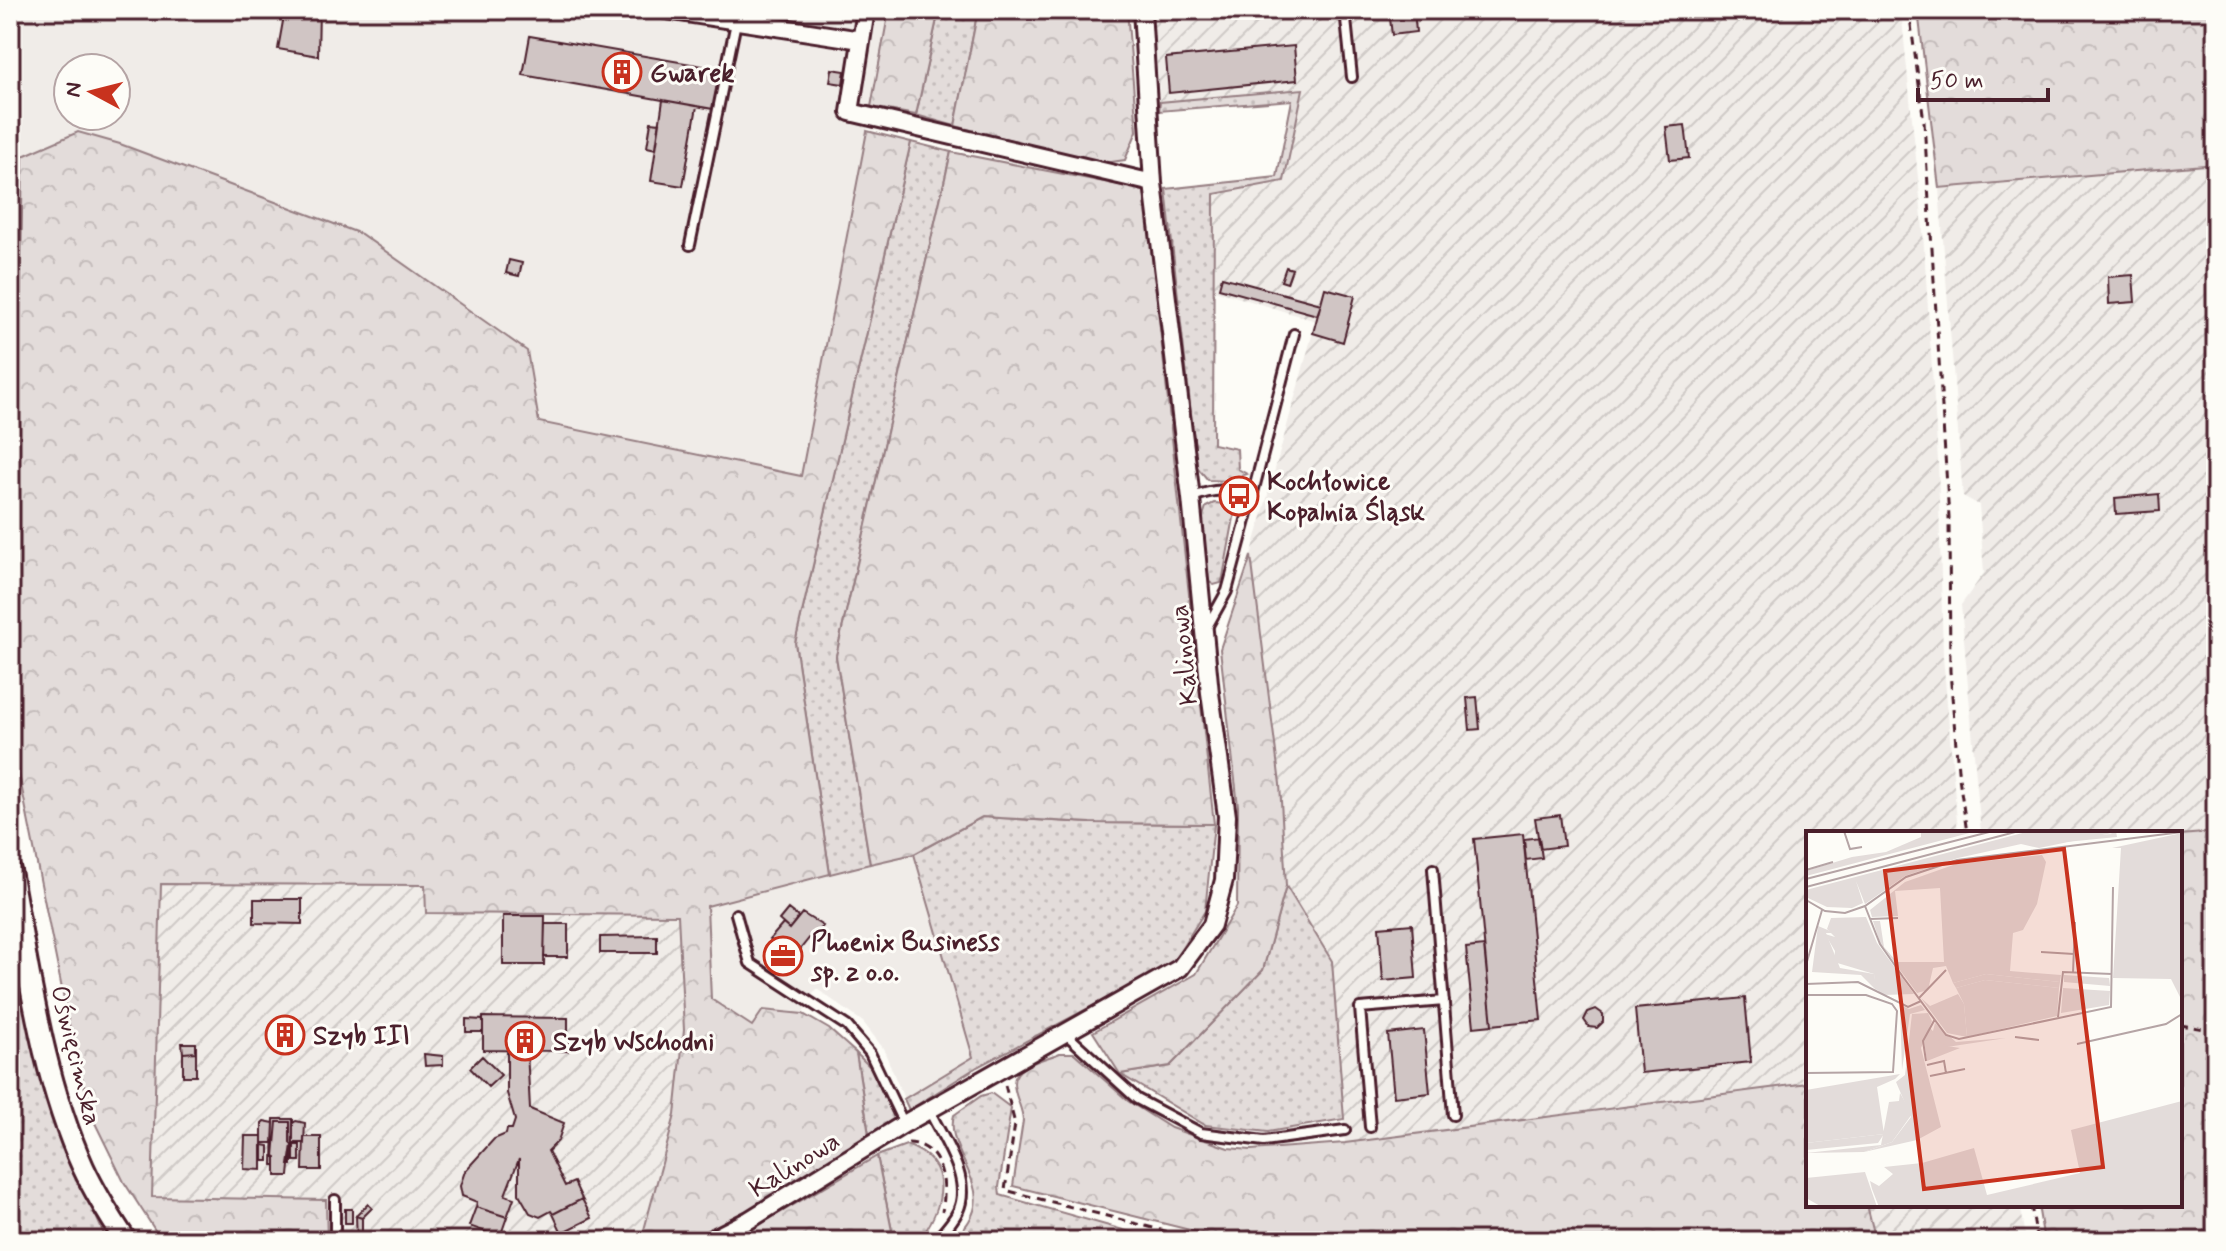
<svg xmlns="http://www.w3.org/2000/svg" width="2226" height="1251" font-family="Mynerve,sans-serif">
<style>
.built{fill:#f0ece8;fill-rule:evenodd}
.industrial{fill:url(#industrial-furrows)}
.grass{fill:url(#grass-dots);stroke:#967e82;stroke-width:2}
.forest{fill:url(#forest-crowns);stroke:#967e82;stroke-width:2}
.building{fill:#d0c5c4;stroke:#4a1f2b;stroke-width:2}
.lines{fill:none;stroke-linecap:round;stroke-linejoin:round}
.service-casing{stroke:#4a1f2b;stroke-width:14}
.minor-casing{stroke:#4a1f2b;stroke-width:22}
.tertiary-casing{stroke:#4a1f2b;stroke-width:26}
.path{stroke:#4a1f2b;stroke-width:3;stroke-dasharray:8 6;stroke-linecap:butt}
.service{stroke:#fdfcf7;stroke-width:8}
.minor{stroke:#fdfcf7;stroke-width:16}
.tertiary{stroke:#fdfcf7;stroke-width:20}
.labels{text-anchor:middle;stroke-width:6;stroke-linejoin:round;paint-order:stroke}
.poi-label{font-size:26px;font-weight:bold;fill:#4a1f2b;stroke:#fdfcf7;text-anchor:start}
.street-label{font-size:26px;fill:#4a1f2b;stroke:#fdfcf7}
.inset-road{fill:none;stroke:#b5a4a5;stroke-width:2}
.view{fill:#c8321e;fill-opacity:0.15;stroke:#c8321e;stroke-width:4}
.inset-edge{fill:none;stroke:#4a1f2b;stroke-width:4}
</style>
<defs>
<pattern id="industrial-furrows" width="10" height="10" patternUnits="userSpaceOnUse" patternTransform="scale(2)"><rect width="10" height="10" fill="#f0ece8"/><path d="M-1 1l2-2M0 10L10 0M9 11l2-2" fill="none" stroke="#cfcac7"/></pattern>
<pattern id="grass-dots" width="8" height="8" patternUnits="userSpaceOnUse" patternTransform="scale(2)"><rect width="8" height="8" fill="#e3dcda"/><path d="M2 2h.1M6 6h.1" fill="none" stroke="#c4bcbb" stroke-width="1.8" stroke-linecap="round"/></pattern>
<pattern id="forest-crowns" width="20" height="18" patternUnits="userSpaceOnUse" patternTransform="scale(2)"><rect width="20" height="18" fill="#e3dcda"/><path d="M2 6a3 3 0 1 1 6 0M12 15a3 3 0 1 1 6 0" fill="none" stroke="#c4bcbb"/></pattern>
</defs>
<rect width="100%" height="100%" fill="#fdfcf7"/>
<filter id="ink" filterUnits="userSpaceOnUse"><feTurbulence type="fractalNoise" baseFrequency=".0125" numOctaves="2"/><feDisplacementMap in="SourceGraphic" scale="16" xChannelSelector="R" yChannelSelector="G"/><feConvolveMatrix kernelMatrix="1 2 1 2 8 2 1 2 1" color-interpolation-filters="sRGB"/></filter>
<g filter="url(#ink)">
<path class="built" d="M23,10H889L802,476L539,422L527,351L361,234L120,144L78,132L23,156ZM68,68H116V116H68Z
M914,854L973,1057L904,1099L883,1048L863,1022L817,989L807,1001L803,1014L764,1010L752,1027L711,999L707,906Z"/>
<path class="industrial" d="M1152,10H1901L1922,217L1938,461L1943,656L1958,833H1808V1083L1345,1143L1332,961L1286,886L1280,784L1251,556L1316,321L1214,290V193L1284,181L1303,89L1160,102Z
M2216,164V832L2180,835L1981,833L1961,605L1984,573L1979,505L1963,496L1939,188Z
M161,884L426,885V913L678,915L684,1030L675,1115L641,1241H343L341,1200L151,1198Z
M1867,1205H2019L2026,1241H1876Z"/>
<path class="grass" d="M939,10H978L955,126L916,115Z
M1303,89L1284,181L1214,194L1213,444L1237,449L1238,469L1247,474L1227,481L1208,480L1197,467L1166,189L1277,177L1292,100L1159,111L1160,102Z
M911,142L951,152L836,656L870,864L830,874L795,643Z
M1214,503L1226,504L1235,512L1223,577L1221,583L1214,585L1208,581L1202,519L1206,507Z
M982,817L1091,823L1214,824L1205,911L1172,964L977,1067L909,1110L904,1099L973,1057L914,854Z
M1286,886L1332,961L1344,1119L1268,1132L1205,1125L1120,1074L1170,1066L1263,970Z
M10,914L66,1149L107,1241H10Z
M856,1053L871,1068L895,1120L869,1135Z
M991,1093L1011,1108L999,1187L1000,1195L1162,1241H953C958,1234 965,1228 969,1221C993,1184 944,1151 954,1115L981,1096Z
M906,1145C956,1162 944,1209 918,1241H894L877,1156Z"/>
<path class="forest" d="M889,10H939L916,115L871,107Z
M978,10H1127L1137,131L1125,160L1104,163L955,126Z
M1918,10H2216V164L1939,188Z
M867,131L911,142L795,643L830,874L707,906L711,999L752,1026L763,1010L803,1014L829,1029L856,1053L869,1135L747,1215L695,1241H641L675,1115L684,1030L678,915L426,913L425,885L161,884L152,1197L326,1200L327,1241H162L124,1182L93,1119L72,1039L15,754L13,703L23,156L78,132L120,144L361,234L527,351L539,422L801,476Z
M951,152L1145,190L1214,824L1091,823L982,817L914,854L870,864L836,656Z
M1251,556L1280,784L1286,886L1263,970L1170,1066L1120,1074L1093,1032L1196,974L1237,906L1238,806L1220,649Z
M2216,832V1241H2044L2038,1205H2180V835Z
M1060,1053H1074L1128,1101L1171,1128L1228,1148L1251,1150L1345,1143L1808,1083V1205H1867L1876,1241H1234L1013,1186L1023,1121C1023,1108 1014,1096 1014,1083C1014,1064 1047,1059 1060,1053Z
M877,1156L894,1241H732Z"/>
<path class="building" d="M285,10H319L318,56L278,49Z
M1389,10H1414L1416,32L1392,35Z
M530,36L720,69L713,109L523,75Z
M1294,46L1297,80L1169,93L1166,58Z
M832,69L845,71L843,84L830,82Z
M66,71H68V107L64,106Z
M663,100L697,106L683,186L651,181Z
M651,122L660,123L656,149L647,147Z
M1685,125L1689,158L1670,160L1666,127Z
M509,260L522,263L519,276L506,273Z
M1286,267L1292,269L1287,283L1281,281Z
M2133,275L2135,302L2109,304L2108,277Z
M1222,277L1321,304L1317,315L1219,288Z
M1325,288L1355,296L1343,342L1313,333Z
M2159,494L2160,511L2116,514L2115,498Z
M1477,697L1480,729L1470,730L1467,698Z
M1560,815L1564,846L1540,849L1535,818Z
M1523,834L1541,1020L1492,1025L1474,839Z
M1539,837L1542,858L1526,860L1524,839Z
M254,899H302V924L254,923Z
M788,909L798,917L789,929L779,920Z
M802,913L823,926L817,934L814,932L786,967L769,954L777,945L770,939L783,924L789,929Z
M503,916H545L544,965H503Z
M545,924H568V957H544Z
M1412,924L1416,978L1383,981L1379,927Z
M657,936V953H600V937Z
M1484,946L1492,1025L1474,1027L1466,948Z
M1745,998L1751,1062L1641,1073L1635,1009Z
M1596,1009L1603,1014V1022L1597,1028L1589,1027L1584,1020L1588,1012Z
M483,1017L568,1018V1051L483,1050Z
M466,1019L483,1020V1032H466Z
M278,1029H293L292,1041L278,1040Z
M1424,1030L1430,1093L1394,1097L1388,1034Z
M182,1043H196V1052L183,1053Z
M507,1050H527L530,1109L564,1123L558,1141L548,1151L565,1186L574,1182L582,1199L553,1214L551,1211L540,1217L530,1213L519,1194V1159L505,1195L514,1198L507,1217L476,1207L477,1202L462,1196L460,1186L465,1171L494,1139L506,1134L507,1129H512L515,1120L507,1093Z
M196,1052V1076H183V1053Z
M424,1054L443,1056V1065L425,1066Z
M482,1056L501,1075L488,1087L470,1068Z
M274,1119H293L292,1165H289L292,1145L290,1143V1122H277L274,1156L276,1157V1165H273Z
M264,1121L274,1123L273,1143H262V1123Z
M296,1121L305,1123L304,1143H293V1123Z
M277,1122H290V1143L292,1145L289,1176H276V1157L274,1156Z
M245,1136H262V1170L244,1169Z
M304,1137H321V1170H303Z
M263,1145L269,1146V1161H263Z
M294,1145H300V1161H294Z
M582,1199L592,1218L562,1233L553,1214Z
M368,1204L372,1208L362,1218L356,1216Z
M476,1207L507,1217L500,1237L469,1226Z
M345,1209H352V1223H345Z
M356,1216L362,1218V1241H357Z"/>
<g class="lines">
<g class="service-casing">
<path id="service" d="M1345,10L1352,77
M690,245L736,22
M1191,498C1215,488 1240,484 1248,513L1227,591L1207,627
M1248,512L1294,334
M1433,869L1453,1115
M736,914L750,963L847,1026L870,1053L904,1124
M1065,1033L1137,1099L1201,1133L1264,1141L1345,1130
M929,1110C942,1138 973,1179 958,1211C953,1222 944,1231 935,1241
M1370,1127L1360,1008L1444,1001
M335,1200V1241"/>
</g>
<g class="minor-casing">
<path id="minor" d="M666,10L861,40
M866,10L850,112L1153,183
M708,1241L749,1220L904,1124L1180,968L1212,925L1224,880L1227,816L1210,693L1191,498L1153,183L1142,10"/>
</g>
<g class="tertiary-casing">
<path id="tertiary" d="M10,871C29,970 41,1074 83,1167C95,1193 110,1217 126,1241"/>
</g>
<path class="path" d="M1909,10L1924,122L1949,518L1950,671L1958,770L1967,833
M14,127L16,115
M2180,1025L2216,1031
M1005,1085L1015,1124L1005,1190L1204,1241
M908,1143C942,1143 948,1186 942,1211
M2031,1205L2037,1241"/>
<use href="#service" class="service"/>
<use href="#minor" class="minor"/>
<use href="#tertiary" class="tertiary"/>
</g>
</g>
<defs>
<g id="building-ring" transform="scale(2)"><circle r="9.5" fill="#fdfcf7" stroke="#c8321e" stroke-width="1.5"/><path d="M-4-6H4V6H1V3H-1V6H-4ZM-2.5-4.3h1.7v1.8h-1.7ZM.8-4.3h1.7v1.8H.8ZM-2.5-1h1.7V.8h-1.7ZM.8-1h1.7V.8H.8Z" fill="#c8321e"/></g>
<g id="bus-ring" transform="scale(2)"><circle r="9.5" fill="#fdfcf7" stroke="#c8321e" stroke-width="1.5"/><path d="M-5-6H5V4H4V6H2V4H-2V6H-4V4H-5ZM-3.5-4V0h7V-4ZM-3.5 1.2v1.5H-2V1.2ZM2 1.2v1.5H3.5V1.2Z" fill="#c8321e"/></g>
<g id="office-ring" transform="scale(2)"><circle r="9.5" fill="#fdfcf7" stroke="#c8321e" stroke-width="1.5"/><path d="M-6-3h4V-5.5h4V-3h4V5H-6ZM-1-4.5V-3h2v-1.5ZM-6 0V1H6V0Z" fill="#c8321e"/></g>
</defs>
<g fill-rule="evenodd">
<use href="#building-ring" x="622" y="72"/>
<use href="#bus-ring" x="1239" y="496"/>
<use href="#office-ring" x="783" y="956"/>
<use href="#building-ring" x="285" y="1035"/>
<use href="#building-ring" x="525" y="1041"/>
</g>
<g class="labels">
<g class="poi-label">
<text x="650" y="81">Gwarek</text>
<text x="1267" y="490">Kochłowice<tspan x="1267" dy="30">Kopalnia Śląsk</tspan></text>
<text x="811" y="950">Phoenix Business<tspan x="811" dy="30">sp. z o.o.</tspan></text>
<text x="313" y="1044">Szyb III</text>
<text x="553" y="1050">Szyb Wschodni</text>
</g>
<g class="street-label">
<text transform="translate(1183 655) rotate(-96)" y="9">Kalinowa</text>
<text transform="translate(77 1055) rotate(76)" y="9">Oświęcimska</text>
<text transform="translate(794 1164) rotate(-32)" y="9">Kalinowa</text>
</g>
</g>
<g transform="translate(1806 831)">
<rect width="376" height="376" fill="#fdfcf7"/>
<path d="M115,0H171L0,45V40L46,26L80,21L115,6ZM224,0L306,2L233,17L215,13L152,27L99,45L59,73L50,50L57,72L46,77L21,76L0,66V59ZM12,95L29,102H20L34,137L68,143L71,160L55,144L6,141ZM180,143L254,151L253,157L179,149L150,157L147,152ZM152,163L158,173L161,206L141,202L115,167L124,175ZM94,174L103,178L115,174L119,179L104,183L96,239ZM124,197L141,215L154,217L121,230L118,210ZM94,243L89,248L71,256L78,303L0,312V259ZM94,262L106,283L86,311L58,321L0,322L75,314L83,271L93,270ZM59,341L71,376H16L0,367V347Z" fill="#e3dcda"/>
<path d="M300,0H310L311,6L229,14L240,8L306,3ZM376,2V170L365,148L307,147L315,17H306ZM236,24L240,31L231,73L217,99L207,102L204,140L255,144L254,151L180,143L147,152L140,135L127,137L122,159L111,162L74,112L67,90H74L78,116L91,131H138L134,57L89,60L92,85L66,86L64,79L99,51L150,33ZM60,86L71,112L108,163L77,164L69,157L68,143L28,131L29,120L19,103L29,106L21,98L25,87ZM258,144L303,147L304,155L258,151ZM179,149L253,157L251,185L161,206L158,173L150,157ZM257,157L304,160L303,174L255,182ZM122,182L126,190L115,217L135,296L111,309L58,321L86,311L105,286L90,251L99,244L106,183ZM129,192L150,211L200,207L141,216L126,204ZM376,270V376H73L66,358L64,350L73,355L87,343L78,336L116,332L168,317L181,364L274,342L265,299ZM78,303L72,312L0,319V312Z" fill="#e3dcda"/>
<path class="inset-road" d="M38,0L44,18L56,16M0,39L27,31M0,48L187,0M0,56L213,0M0,69L19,80L39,82L59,75L100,46L151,29L376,1M59,75L74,113L97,146L140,204L153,208L305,176L307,56M64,88L92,87M235,121L268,123M0,134L16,79M267,142L269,91M0,153L52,151L102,176L115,170M0,164H60L86,173L91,180L87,241L0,242M113,167L140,139M252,186L257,141L306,143M209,206L233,209M271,213L360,193L376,183M120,230L117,210L129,188M121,234L138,230L140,242M124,245L159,238"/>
<path class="view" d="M258,18L297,336L118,358L79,40Z"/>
<rect width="376" height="376" class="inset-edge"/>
</g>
<rect width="2226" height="1251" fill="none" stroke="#fdfcf7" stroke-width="40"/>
<rect x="20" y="20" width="2186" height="1211" fill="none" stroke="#4a1f2b" stroke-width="3" filter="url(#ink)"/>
<g transform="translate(92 92) rotate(277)"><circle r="38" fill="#fdfcf7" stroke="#b5a4a5" stroke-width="2"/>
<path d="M0-6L14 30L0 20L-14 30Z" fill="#c8321e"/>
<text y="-12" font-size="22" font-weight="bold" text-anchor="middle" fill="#4a1f2b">N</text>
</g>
<path d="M1918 88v12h130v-12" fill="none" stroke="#4a1f2b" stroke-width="4"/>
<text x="1930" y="88" font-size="24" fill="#4a1f2b" stroke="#fdfcf7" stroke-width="6" paint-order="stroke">50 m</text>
</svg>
